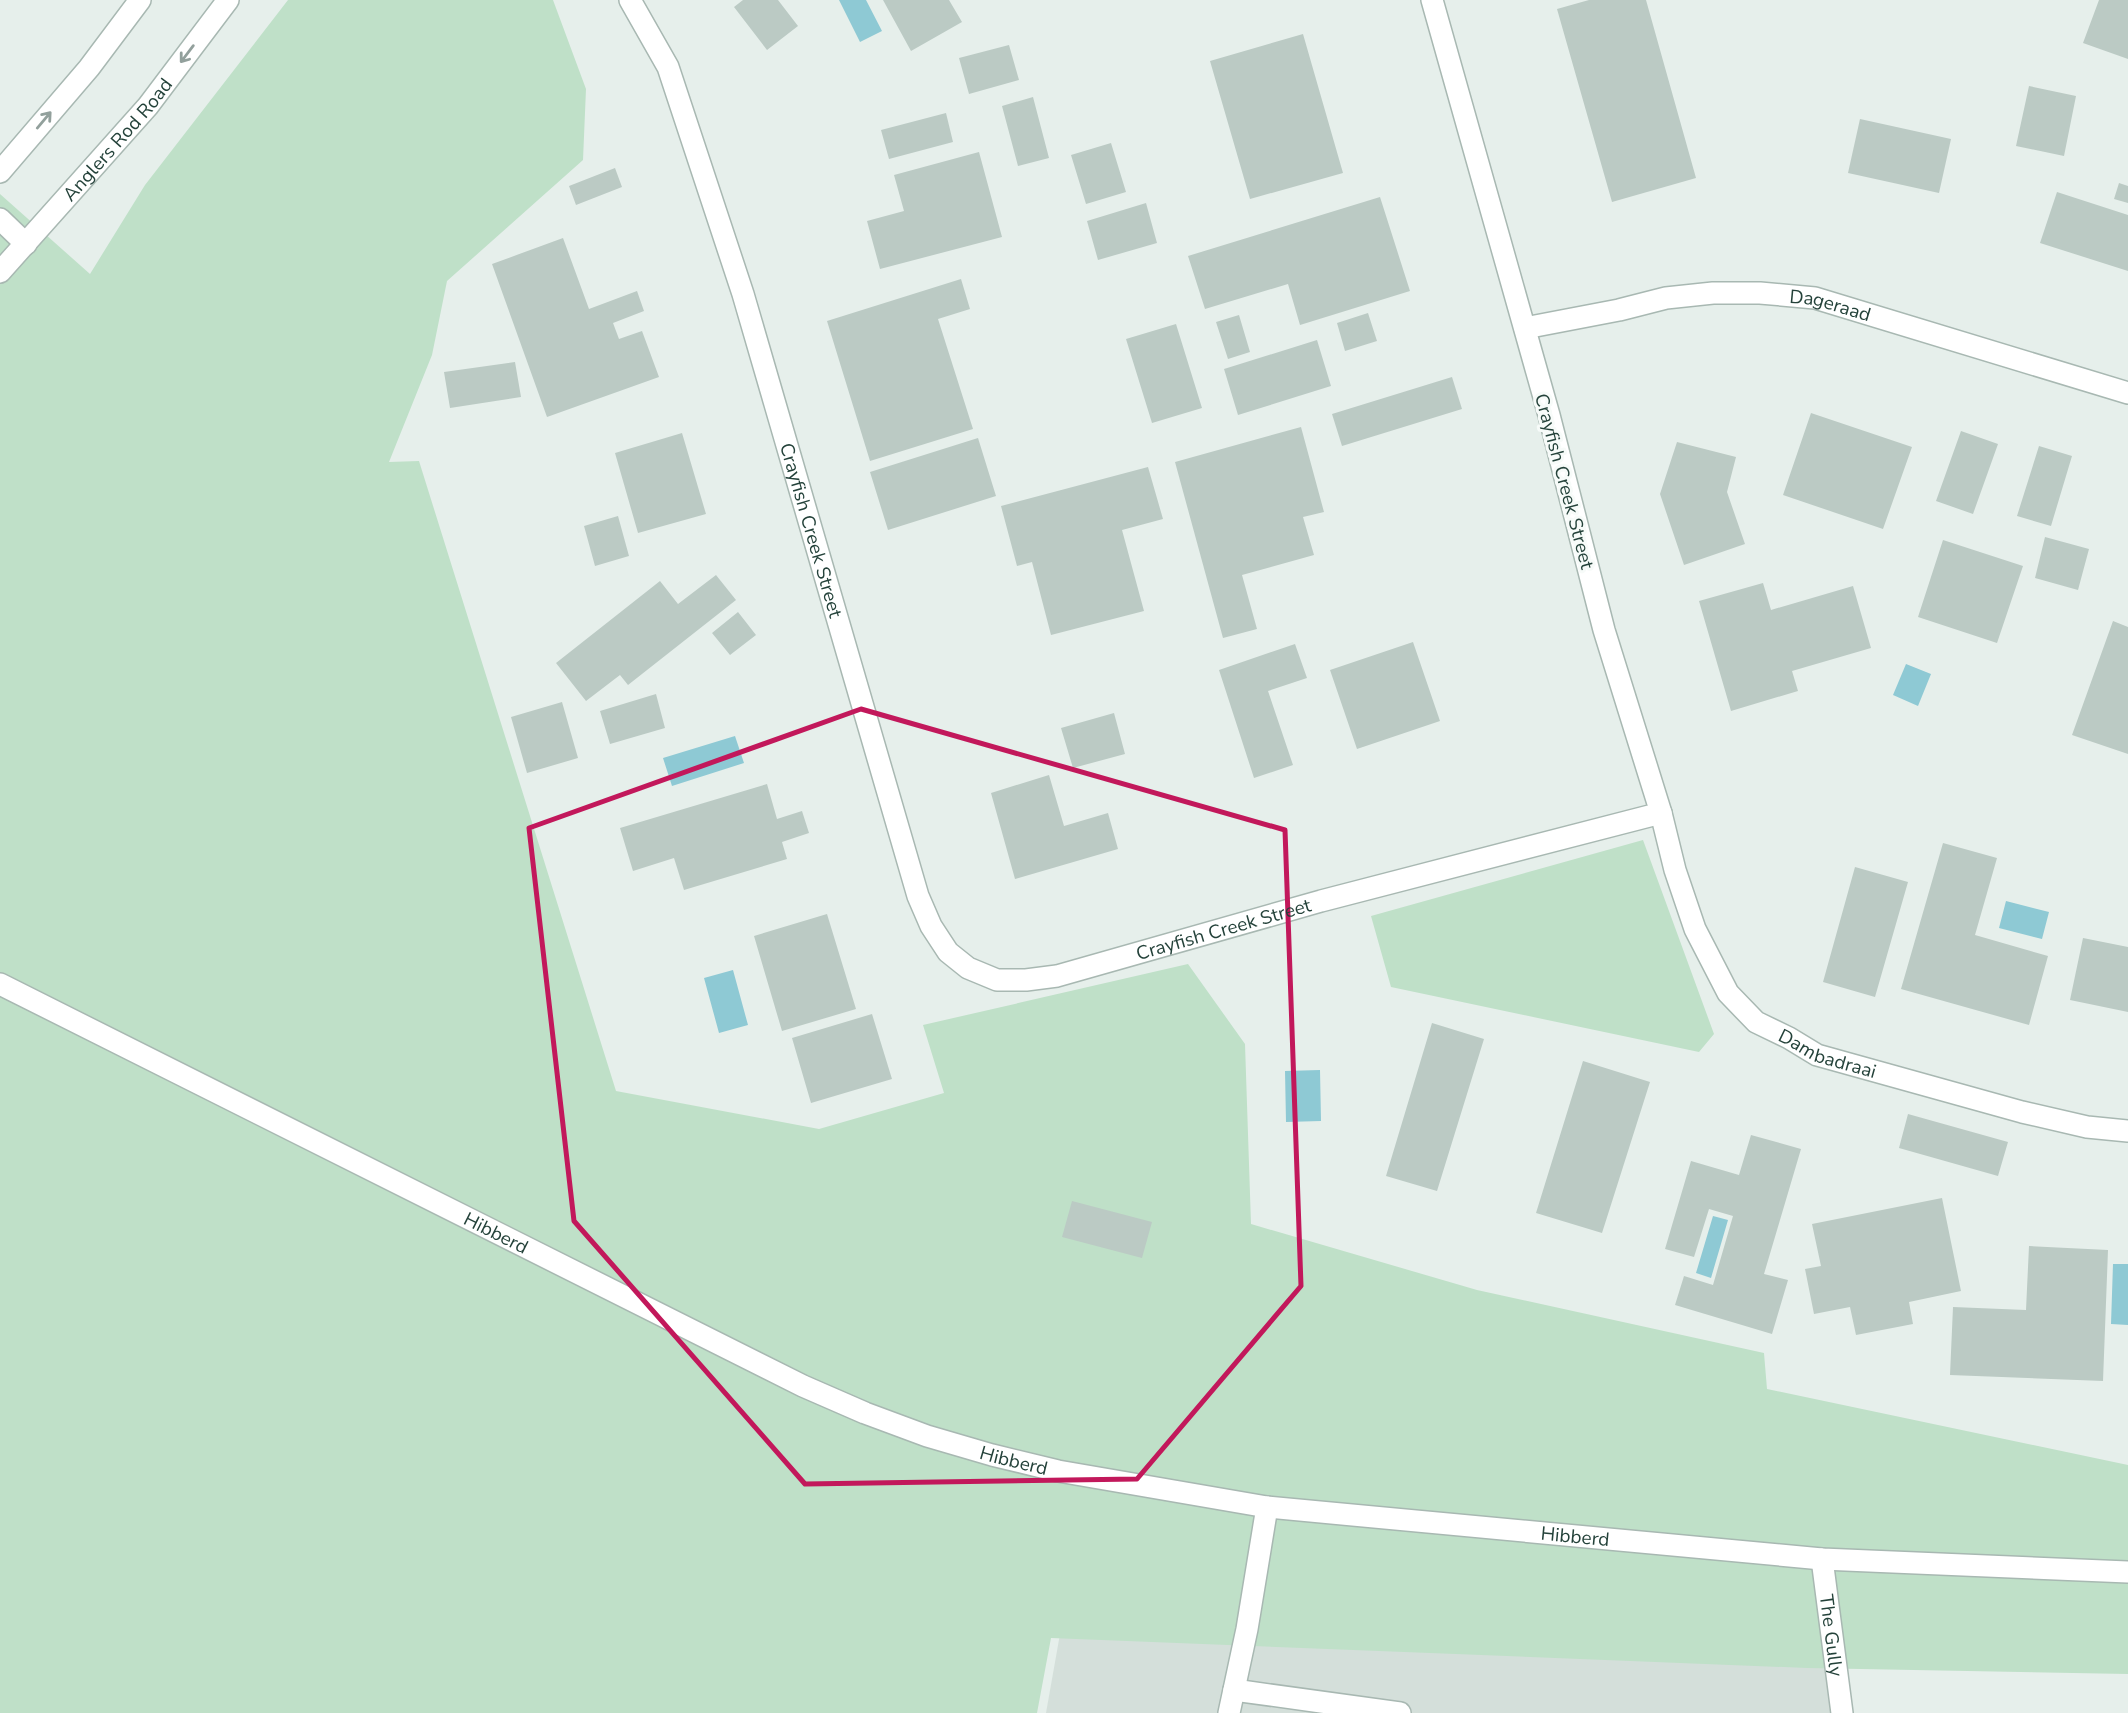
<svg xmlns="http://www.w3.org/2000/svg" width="2128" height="1713" font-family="'Nunito Sans',sans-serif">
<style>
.built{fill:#d4dfda}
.green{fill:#bfe0c8}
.water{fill:#8ec9d4}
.building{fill:#bbcac4}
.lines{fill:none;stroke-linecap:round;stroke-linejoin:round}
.minor-casing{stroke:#a8b8b2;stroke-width:24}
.minor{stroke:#fff;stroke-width:21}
.oneway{stroke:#92a09c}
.marked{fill:none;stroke:#c2185b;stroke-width:5;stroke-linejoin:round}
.labels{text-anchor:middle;stroke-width:6;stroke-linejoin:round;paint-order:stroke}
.street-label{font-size:19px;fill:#24423a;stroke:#f7fbf9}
</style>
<rect width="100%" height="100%" fill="#e6efeb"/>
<path class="built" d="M1088,1476L1822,1559L1842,1713H1046Z"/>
<path class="green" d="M288,0H553L586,89L583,160L447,281L432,355L389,462L419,461L616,1091L819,1129L944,1093L923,1025L1188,964L1245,1044L1251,1224L1477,1290L1764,1353L1767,1389L2128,1465V1674L1807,1668L1051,1638L1037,1713H0V194L90,274L145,185Z
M1643,840L1714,1034L1699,1052L1391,987L1371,916Z"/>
<path class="water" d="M839,0H866L882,31L860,42Z
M1906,664L1931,674L1918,706L1893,695Z
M735,736L744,763L672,786L663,758Z
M2006,901L2049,912L2042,939L1999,928Z
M733,970L748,1025L719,1033L704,978Z
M1320,1070L1321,1121L1286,1122L1285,1071Z
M1713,1216L1728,1220L1711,1278L1696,1273Z
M2113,1264H2128V1325L2111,1324Z"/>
<path class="building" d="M743,0H778L798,26L767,50L734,7Z
M883,0H949L962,22L911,51Z
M1589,0H1646L1696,178L1612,202L1557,9Z
M2099,0H2128V59L2083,43Z
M1303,34L1343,173L1250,199L1210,61Z
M1009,45L1019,80L969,94L959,58Z
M2029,86L2076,96L2064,156L2016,146Z
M1033,97L1049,158L1018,166L1002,106Z
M946,113L953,142L889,159L881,130Z
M1860,119L1951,139L1939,193L1848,173Z
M1111,143L1126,192L1086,204L1071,155Z
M979,152L1002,237L880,269L867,221L904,211L894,175Z
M615,168L622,187L576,205L569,186Z
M2119,183L2128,186V203L2114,199Z
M2057,192L2128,215V271L2040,243Z
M1380,197L1410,291L1300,325L1288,284L1205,309L1188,256Z
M1146,203L1157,243L1098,260L1087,221Z
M563,238L589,309L637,291L644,311L613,323L619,339L642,331L659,377L547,417L492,264Z
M961,279L970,309L938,319L973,429L870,461L827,321Z
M1368,313L1377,341L1345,351L1337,323Z
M1239,315L1250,352L1228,359L1216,322Z
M1176,324L1202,408L1152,423L1126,339Z
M1317,340L1331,386L1238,415L1224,369Z
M515,362L521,397L450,408L444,372Z
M1452,377L1462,409L1342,446L1332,414Z
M1811,413L1912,447L1883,529L1783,495Z
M1301,427L1324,512L1303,517L1314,555L1242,575L1257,629L1223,638L1175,462Z
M1961,431L1998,444L1973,514L1936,501Z
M682,433L706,514L638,533L615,453Z
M978,438L996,496L888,530L870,472Z
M1677,442L1736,457L1727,492L1745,544L1684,565L1660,494Z
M2039,446L2072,456L2051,526L2017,516Z
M1148,467L1163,519L1122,530L1144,611L1051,635L1032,562L1017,566L1001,506Z
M618,516L629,556L595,566L584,526Z
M2045,537L2089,549L2078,590L2035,578Z
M1943,540L2023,566L1997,643L1918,617Z
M716,575L736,600L628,685L620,675L586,701L556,663L660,581L678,604Z
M1763,583L1771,610L1853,586L1871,648L1792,671L1798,691L1731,711L1699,601Z
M738,612L756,635L730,655L712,633Z
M2113,621L2128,627V754L2072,735Z
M1413,642L1440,721L1357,749L1330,670Z
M1295,644L1307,678L1268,691L1293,765L1254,778L1219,670Z
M656,694L665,728L610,744L600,711Z
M562,702L578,758L527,773L511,717Z
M1114,713L1125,754L1073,768L1061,728Z
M1049,775L1064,826L1108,813L1118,849L1015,879L991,793Z
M767,784L777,819L802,811L809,833L782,842L787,859L684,890L674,858L633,871L620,828Z
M1943,843L1997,858L1975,935L2048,956L2029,1025L1901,989Z
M1855,867L1908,882L1875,997L1823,982Z
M827,914L856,1009L782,1031L754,936Z
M2083,938L2128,947V1012L2070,1000Z
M872,1014L892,1079L811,1103L792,1038Z
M1432,1023L1484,1039L1437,1191L1386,1176Z
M1583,1061L1650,1082L1602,1233L1536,1213Z
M1908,1114L2008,1142L1998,1176L1899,1148Z
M1751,1135L1801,1149L1764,1274L1788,1280L1772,1334L1675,1305L1684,1276L1713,1285L1733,1216L1709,1209L1694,1257L1665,1249L1691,1161L1739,1175Z
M1942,1198L1961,1291L1909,1302L1913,1324L1856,1335L1850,1307L1814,1314L1805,1269L1821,1266L1812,1224Z
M1072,1201L1152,1222L1142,1258L1062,1237Z
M2029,1246L2108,1250L2103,1381L1950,1375L1953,1307L2026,1310Z"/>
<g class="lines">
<g class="minor-casing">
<g id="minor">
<path id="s1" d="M630,0L668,67L743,294L918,896L931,926L948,952L968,968L997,980H1026L1057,976L1321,901L1661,813L1604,630L1549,415L1432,0"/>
<path d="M0,172L89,68L140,0"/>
<path d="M0,219L26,244"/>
<path id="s2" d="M0,272L148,106L228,0"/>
<path id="s3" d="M1525,328L1619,310L1666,298L1713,293H1760L1815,298L2128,393"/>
<path id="s4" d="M1661,813L1675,870L1695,929L1728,993L1756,1022L1789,1038L1817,1055L2022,1112L2087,1127L2128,1131"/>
<path id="s5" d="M0,984L803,1386L865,1413L927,1436L992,1455L1058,1471L1267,1507L1822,1559L2128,1572"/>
<path id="s6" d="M1822,1559L1842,1713"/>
<path d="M1234,1690L1400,1713"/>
<path d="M1229,1713L1247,1629L1267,1507"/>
</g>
</g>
<use href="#minor" class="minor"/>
</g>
<defs><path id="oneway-shaft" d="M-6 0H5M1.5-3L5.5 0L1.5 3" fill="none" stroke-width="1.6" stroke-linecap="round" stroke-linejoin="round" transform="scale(1.75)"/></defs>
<g class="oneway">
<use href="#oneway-shaft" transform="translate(187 54) rotate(127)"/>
<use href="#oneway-shaft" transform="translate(44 120) rotate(-50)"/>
</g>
<path class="marked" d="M861,709L1285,830L1301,1286L1137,1479L805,1484L574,1221L529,828Z"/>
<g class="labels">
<g class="street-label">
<text dy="7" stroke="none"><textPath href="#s2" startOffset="177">Anglers Rod Road</textPath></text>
<text dy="7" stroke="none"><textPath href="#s3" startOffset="310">Dageraad</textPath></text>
<text transform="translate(1565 481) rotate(75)" y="7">Crayfish Creek Street</text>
<text dy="7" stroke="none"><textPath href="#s1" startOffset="562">Crayfish Creek Street</textPath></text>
<text dy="7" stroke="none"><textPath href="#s1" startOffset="1297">Crayfish Creek Street</textPath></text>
<text dy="7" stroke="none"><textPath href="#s4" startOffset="312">Dambadraai</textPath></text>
<text dy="7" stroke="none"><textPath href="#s5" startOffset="555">Hibberd</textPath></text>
<text dy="7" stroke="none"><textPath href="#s5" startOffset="1122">Hibberd</textPath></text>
<text dy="7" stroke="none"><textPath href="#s5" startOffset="1689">Hibberd</textPath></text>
<text dy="7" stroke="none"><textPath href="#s6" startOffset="77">The Gully</textPath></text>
</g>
</g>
</svg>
